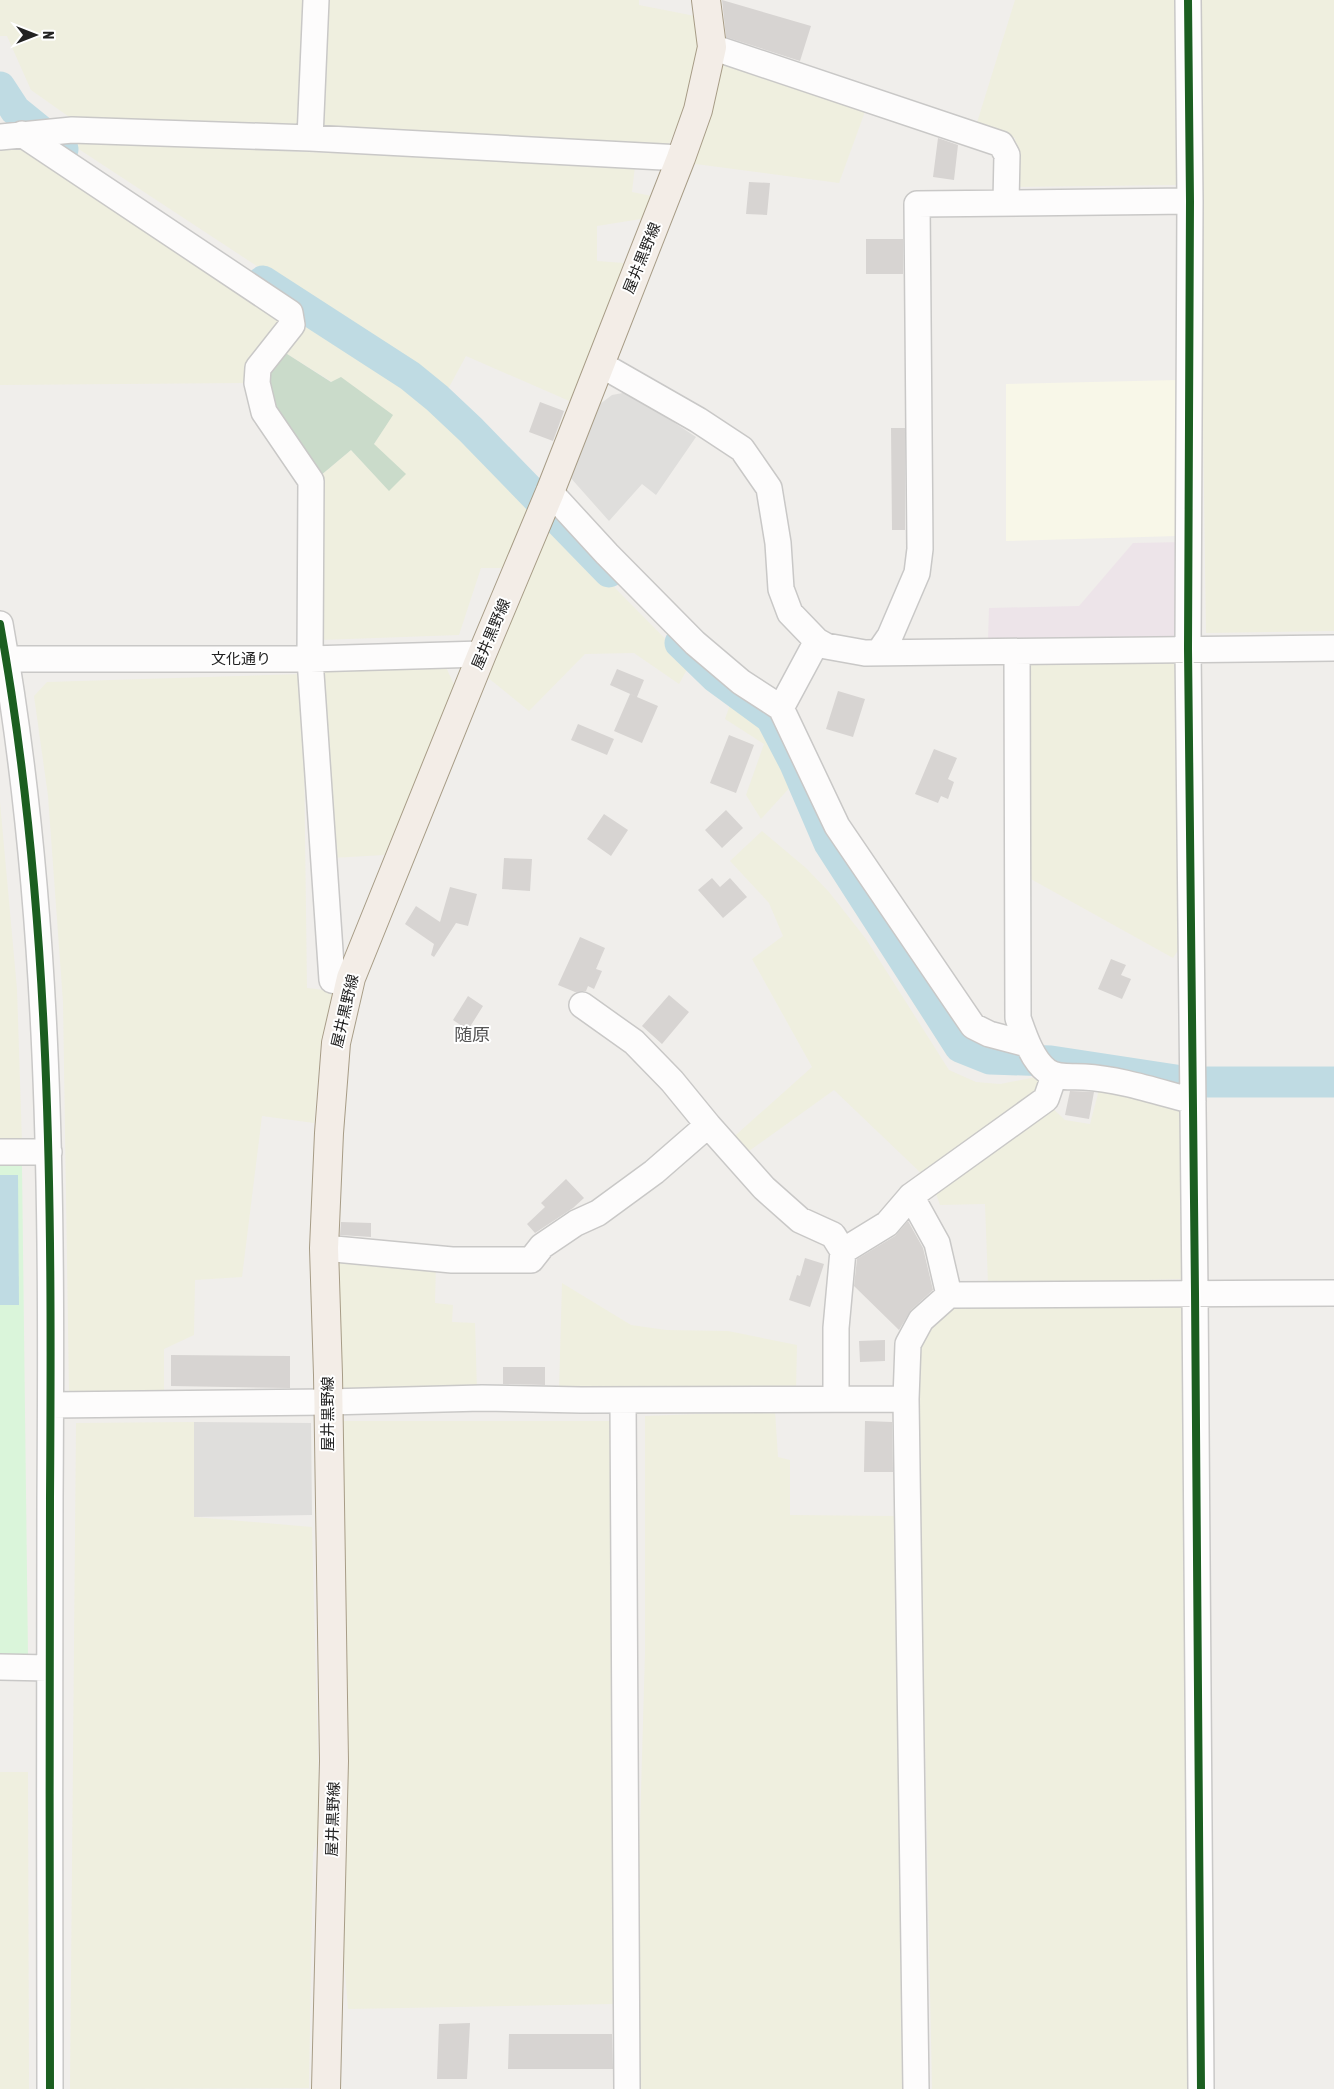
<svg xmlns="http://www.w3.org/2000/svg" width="1334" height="2089" font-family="'Asap Condensed','Noto Sans JP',sans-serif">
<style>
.residential{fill:#dfdedc}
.industrial{fill:#ede4e9}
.education{fill:#f8f7e8}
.farmland{fill:#efefdf}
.cemetery{fill:#cadbca}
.park{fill:#daf5da}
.water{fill:#bfdbe3}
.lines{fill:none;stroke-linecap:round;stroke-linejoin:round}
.river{stroke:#bfdbe3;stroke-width:31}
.building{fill:#d7d4d2}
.minor-casing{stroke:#c9c8c7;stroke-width:28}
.major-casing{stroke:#a79c86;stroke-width:30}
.minor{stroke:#fdfcfc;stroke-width:25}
.major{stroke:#f3ede7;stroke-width:28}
.cycleway-casing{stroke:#fff;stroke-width:11}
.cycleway{stroke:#1b5e20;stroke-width:8}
.labels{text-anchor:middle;stroke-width:4;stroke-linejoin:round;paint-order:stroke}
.street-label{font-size:15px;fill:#222;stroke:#fff}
.quarter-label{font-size:18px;fill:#555;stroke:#fff}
</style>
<rect width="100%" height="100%" fill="#f0eeeb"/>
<path class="residential" d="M628,392L696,437L656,495L642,484L609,521L569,476L596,407L612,395Z
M194,1422L311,1423L312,1515L194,1517Z"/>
<path class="industrial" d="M1185,542V639L988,640L989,608L1079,606L1133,543Z"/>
<path class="education" d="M1178,380L1177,536L1006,541V384Z"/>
<path class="farmland" d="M0,0H308L303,129L75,121L31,90L7,36H0Z
M320,0H639V5L700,17V48L692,90L665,154L315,130Z
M1015,0H1176L1177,185L1015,187V138L975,129Z
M1197,0H1334V631L1206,633Z
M723,60L867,106L839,183L688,163Z
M68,142L635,166L632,192L652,196L641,219L597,226V261L624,263L574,403L466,356L447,391Z
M21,145L282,314L284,328L246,383L0,385V148Z
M308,319L439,413L534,507L508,568H481L459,635L320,640V476L351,450L389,490L374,444L392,415L332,382L284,352Z
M550,522L690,664L679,684L634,653L585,654L529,711L487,677Z
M1167,658L1181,668L1183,943L1173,958L1029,878V663Z
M445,665L457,691L384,855L332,858L321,669Z
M303,674L307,988L333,991L321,1042L314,1123L262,1116L242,1277L195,1280L194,1335L164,1349V1390L69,1392L63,1002L48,796L34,696L47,682Z
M732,699L769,724L793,784L761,819L746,795L764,744L725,719Z
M0,802L17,989L22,1142L0,1141Z
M762,831L806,868L829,892L866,939L949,1070L976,1082L1000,1084L1041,1076V1095L925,1177L834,1090L742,1156L728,1142L812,1067L752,959L783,936L769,903L730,861Z
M1099,1090L1177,1103L1181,1109L1183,1279L988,1284L985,1204L940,1205L935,1191L1047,1103L1065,1120L1090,1124Z
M337,1257L436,1262L435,1303L453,1305L452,1322L475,1323L477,1390L341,1391Z
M562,1283L631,1325L666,1330L728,1331L797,1345L796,1390H559Z
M1186,1303L1191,2089H932L917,1346L945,1309L961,1304Z
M775,1411L778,1457L790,1460V1515L895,1516L905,2089H635L636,1962L645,1653V1416Z
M341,1421H615L617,1999L613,2004L348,2009L342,1936L347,1811Z
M194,1422V1517L312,1527L320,1835L313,1853L309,2088L70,2089L76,1423Z
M0,1772H28L29,2089H0Z"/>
<path class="cemetery" d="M284,352L331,382L341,377L393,415L374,444L406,474L389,491L351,450L320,476C302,450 263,408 269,375C271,367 279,358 284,352Z"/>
<path class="park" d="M0,1166H22L28,1654H0Z"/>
<path class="water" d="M0,1175H18L19,1305H0Z"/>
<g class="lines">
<path class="river" d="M0,87L15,110L63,149
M263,281L410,376L437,398L471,430L609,572
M680,643L715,677L771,718L795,764L829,843L960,1047L990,1059L1051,1061L1189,1082H1334"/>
</g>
<path class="building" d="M722,0L811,26L800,61L726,37Z
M938,138L958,145L954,180L933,177Z
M749,182L770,183L767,215L746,214Z
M866,239H903V274H866Z
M540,402L564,411L553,441L529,432Z
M891,428H905V530H892Z
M617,669L644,680L637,697L610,685Z
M838,691L865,699L853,737L826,729Z
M630,694L658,706L642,743L614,731Z
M578,724L614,739L607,755L571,740Z
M729,735L754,745L736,793L710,783Z
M934,749L957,758L948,779L954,782L948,799L941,796L938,803L915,794Z
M726,810L743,828L722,848L705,830Z
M604,814L628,830L611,856L587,839Z
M504,858L532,859L530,891L502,889Z
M712,878L720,887L730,878L747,897L723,918L698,890Z
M450,887L477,894L468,926L456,923L434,957L431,955L434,944L405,924L416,906L440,922Z
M580,937L605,948L596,969L602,971L594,989L588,986L586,991L575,992L558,985Z
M1111,959L1126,965L1121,975L1131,979L1122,999L1098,989Z
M669,995L689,1012L662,1044L642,1026Z
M468,996L483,1006L468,1030L453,1020Z
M1070,1091L1094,1092L1089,1119L1065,1115Z
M566,1179L584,1198L573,1208L535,1233L527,1224L545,1207L541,1203Z
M908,1221L923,1248L933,1290L911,1310L899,1330L854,1286L857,1259L895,1236Z
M341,1222L371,1223V1237L340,1235Z
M805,1258L824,1264L810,1307L789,1300L797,1275L800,1276Z
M885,1340V1361L860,1362L859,1341Z
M171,1355L290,1356V1388L171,1386Z
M503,1367H545V1385L503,1384Z
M865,1421L892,1422L893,1472H864Z
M470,2023L467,2079H437L439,2024Z
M509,2034H612L613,2069H508Z"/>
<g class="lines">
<g class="minor-casing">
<path id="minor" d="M1188,0L1190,201L1188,649L1195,1293L1201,2089
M712,47L1001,144L1007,155L1006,202
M22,134L290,313L292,325L258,368L257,383L264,412L311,481L310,659L332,980L350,984
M0,137L72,130L310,138L681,158
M310,138L316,0
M600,364L698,420L742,449L769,488L778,543L781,589L790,613L817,641L826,646L865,653L1334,648
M550,492L607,554L695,643L741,682L781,708L837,826L973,1026L989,1034L1027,1044
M0,624C52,913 52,1207 50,1499C49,1696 50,1892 50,2089
M879,652L890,636L917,573L920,549L917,204L1190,201
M1017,652L1018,1018C1024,1035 1032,1060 1047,1071C1057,1079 1071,1076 1084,1077C1120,1079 1158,1092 1193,1101
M0,659H310L482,654
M781,708L817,641
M582,1005L634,1042L672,1081L708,1125
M0,1152H49
M911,1196L937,1243L949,1295
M324,1248L452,1260H531L542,1246L576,1223L598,1213L654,1172L708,1125L764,1188L800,1220L833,1235L843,1251L836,1328V1399
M843,1251L887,1224L911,1196L1046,1099L1054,1076
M623,1400L627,2089
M51,1405L328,1402L482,1398L581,1400L906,1399
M0,1667L49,1668
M916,2089L906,1399L908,1344L921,1320L949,1295L1334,1293"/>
</g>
<g class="major-casing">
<path id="major" d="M326,2089L334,1761L328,1375L324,1248L329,1133L336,1043L351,978L482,654L550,492L681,158L698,110L712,47L706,0"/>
</g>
<use href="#minor" class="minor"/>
<use href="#major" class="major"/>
<g class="cycleway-casing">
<path id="cycleway" d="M1188,0L1190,201L1188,649L1195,1293L1201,2089
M0,624C52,913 52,1207 50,1499C49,1696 50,1892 50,2089"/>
</g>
<use href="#cycleway" class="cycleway"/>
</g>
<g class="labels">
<g class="street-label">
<text transform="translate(642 258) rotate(-68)" y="5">屋井黒野線</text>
<text transform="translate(491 634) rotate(-67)" y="5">屋井黒野線</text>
<text x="241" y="664">文化通り</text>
<text transform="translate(345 1011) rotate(-77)" y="5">屋井黒野線</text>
<text transform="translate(328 1414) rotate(-90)" y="5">屋井黒野線</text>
<text transform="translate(333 1819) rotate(-88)" y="5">屋井黒野線</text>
</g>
<g class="quarter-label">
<text x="472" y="1041">随原</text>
</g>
</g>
<g transform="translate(35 35) rotate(90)" stroke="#ffffff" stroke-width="4" paint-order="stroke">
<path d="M0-4L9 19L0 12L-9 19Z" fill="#222222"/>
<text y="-8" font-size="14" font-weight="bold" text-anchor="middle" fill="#222222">N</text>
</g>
</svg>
